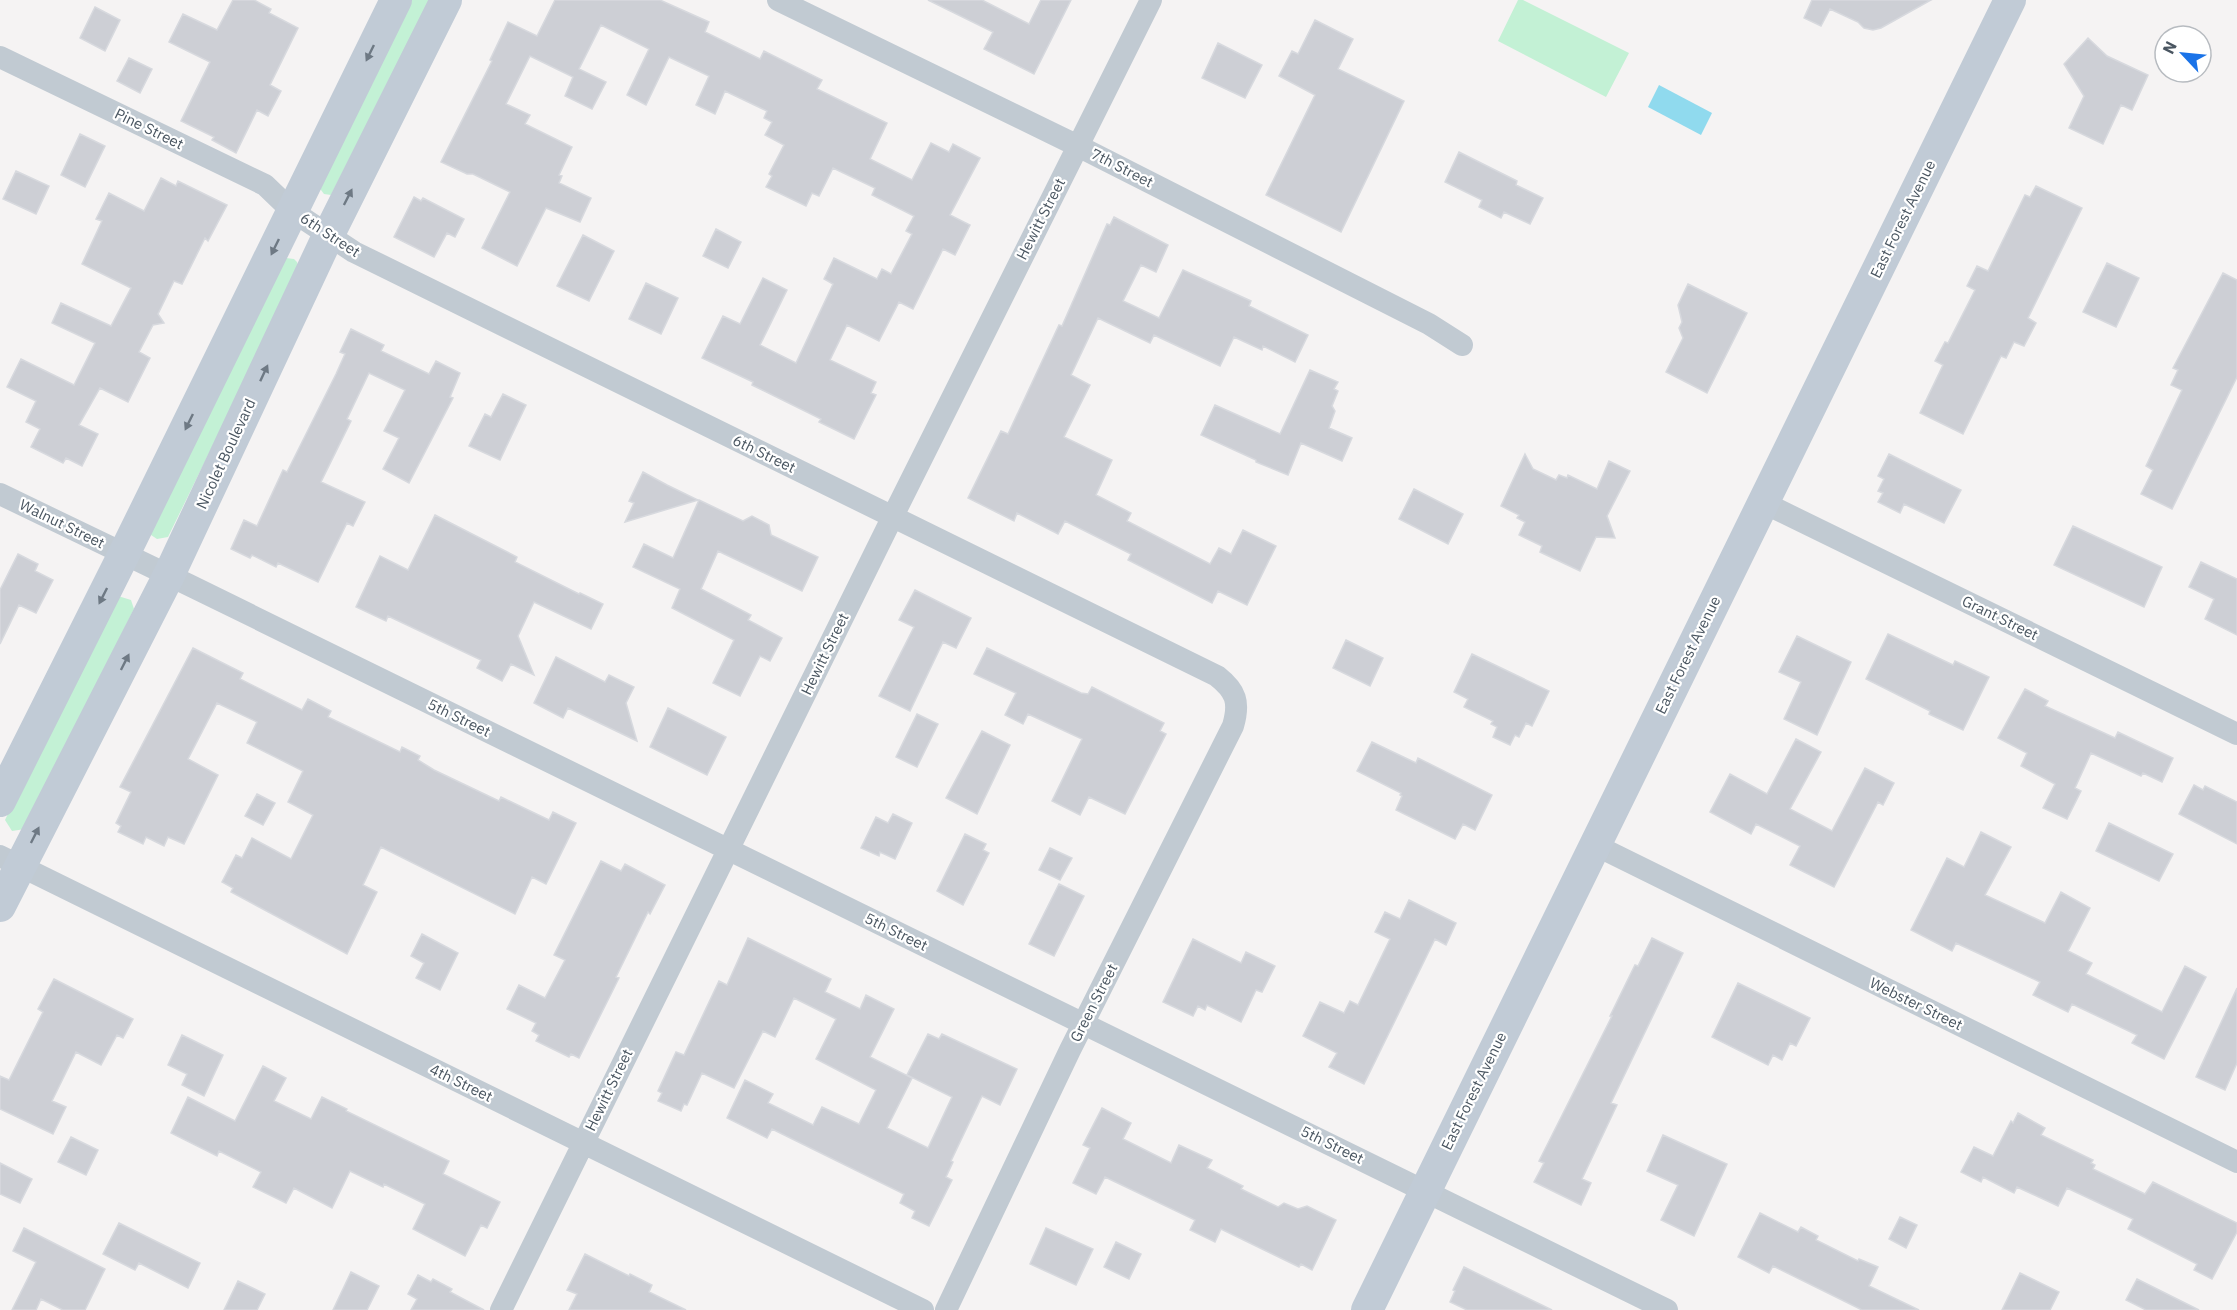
<svg xmlns="http://www.w3.org/2000/svg" width="2237" height="1310" font-family="'IBM Plex Sans',sans-serif">
<style>
.green{fill:#c3f1d5}
.water{fill:#90daee}
.building{fill:#cdcfd5;stroke:#d7d9de;stroke-width:1.5}
.lines{fill:none;stroke-linecap:round;stroke-linejoin:round}
.street{stroke:#c1cad2;stroke-width:22}
.secondary{stroke:#c1cbd6;stroke-width:32}
.oneway{fill:#6e7984}
.labels{text-anchor:middle;stroke-width:4.5;stroke-linejoin:round;paint-order:stroke}
.street-label{font-size:15px;fill:#4a5661;stroke:#fff}
</style>
<rect width="100%" height="100%" fill="#f5f3f3"/>
<path class="green" d="M408,0H430L331,195L324,194L318,186Z
M1518,0H1523L1629,53L1606,97L1498,41Z
M286,258L294,259L297,262L299,269L168,537L157,539L151,535L149,529Z
M118,596L131,600L134,609L25,829L12,831L5,820L113,599Z"/>
<path class="water" d="M1659,85L1712,113L1701,135L1648,107Z"/>
<path class="building" d="M233,0H254L271,9L269,13L298,28L270,85L281,91L268,116L257,110L236,153L212,140L214,137L181,121L210,62L169,42L183,14L217,30Z
M555,0H660L709,22L705,32L760,59L764,51L822,80L817,89L887,123L870,159L912,180L931,143L949,152L953,144L980,158L950,215L970,225L955,255L943,249L913,309L899,302L879,341L847,325L830,360L876,382L871,393L876,395L854,439L819,422L821,419L752,385L753,382L702,358L723,316L740,324L763,278L787,290L760,345L796,363L833,284L824,279L834,258L877,279L882,269L891,274L912,234L906,231L914,216L872,195L875,188L833,168L819,196L812,193L806,206L766,187L772,176L769,174L784,145L765,135L772,122L764,118L767,111L725,91L715,114L696,105L709,76L669,57L646,105L627,95L649,49L601,25L579,69L606,82L592,109L565,96L573,77L530,56L506,104L530,115L525,124L572,147L559,175L562,176L559,183L591,198L580,222L546,208L517,266L482,248L510,192L473,174H467L441,162L492,61L490,60L508,22L537,36Z
M928,0H982L1029,24L1041,0H1071L1034,74L984,49L993,32Z
M1812,0H1931L1881,28L1873,30L1864,28L1858,22L1830,9L1821,26L1804,18Z
M95,7L120,20L105,51L80,38Z
M1315,20L1353,39L1338,69L1404,101L1341,232L1266,195L1315,95L1279,76L1292,51L1298,54Z
M2088,38L2107,56L2148,75L2132,110L2121,105L2103,144L2069,128L2084,96L2064,64Z
M1218,43L1262,65L1245,98L1202,78Z
M129,58L152,69L140,93L117,81Z
M80,134L105,146L85,187L61,175Z
M1459,152L1517,181L1516,185L1543,198L1530,224L1504,212L1501,218L1479,207L1482,200L1445,182Z
M16,171L49,186L36,214L3,199Z
M161,178L176,186L178,181L227,205L208,241L205,238L182,284L174,281L158,314L164,323L153,325L139,352L150,358L128,402L100,388L79,425L98,434L82,466L66,458L63,463L31,447L40,429L26,422L36,401L7,387L21,359L74,385L95,343L52,323L61,303L111,326L131,288L82,264L102,221L96,219L109,193L144,211Z
M2036,186L2082,208L2028,318L2036,323L2024,346L2014,342L2006,358L2001,356L1963,434L1920,413L1943,365L1935,361L1945,342L1948,343L1975,290L1967,286L1977,266L1988,271L2025,195L2030,197Z
M414,197L421,201L423,198L464,219L455,237L447,233L434,257L394,237Z
M1114,217L1168,245L1156,272L1141,265L1123,301L1159,318L1183,270L1251,301L1249,306L1308,335L1295,362L1263,346L1262,350L1234,337L1220,366L1154,335L1150,343L1098,318L1071,375L1090,385L1064,437L1112,460L1096,495L1131,513L1127,521L1210,564L1219,548L1231,554L1243,530L1276,546L1247,605L1218,591L1212,603L1128,560L1131,554L1065,521L1058,534L1017,513L1014,521L968,498L1001,431L1008,434L1059,325L1062,326L1107,224L1110,225Z
M716,229L741,242L728,268L703,256Z
M583,235L614,251L589,301L557,286Z
M2107,263L2139,278L2116,327L2083,312Z
M2223,273L2237,280V377L2172,509L2141,494L2153,470L2146,466L2182,390L2171,385L2178,370L2173,368Z
M646,283L678,298L661,334L629,319Z
M1688,284L1747,313L1707,393L1666,372L1683,338L1679,328L1682,322L1678,305Z
M351,329L384,345L381,351L429,374L436,361L460,373L450,397L453,398L409,483L383,469L399,438L384,431L405,390L369,373L347,419L351,421L321,482L365,502L353,526L347,523L318,582L278,563L276,567L252,555L250,558L231,549L244,520L257,526L283,470L287,472L336,374L345,354L340,352Z
M1310,370L1338,382L1334,389L1338,391L1332,406L1335,411L1329,428L1352,438L1342,461L1301,443L1288,475L1256,462V460L1201,435L1215,405L1280,434Z
M503,394L526,405L500,460L469,446L485,414L491,417Z
M1525,454L1533,469L1556,480L1559,475L1567,478L1568,475L1597,489L1609,461L1630,471L1607,516L1615,538L1596,537L1580,571L1540,552L1542,546L1519,535L1525,522L1517,518L1519,515L1501,506Z
M1889,454L1961,490L1944,523L1904,504L1900,513L1878,502L1883,493L1878,491L1884,479L1878,476Z
M643,472L667,485L698,500L625,522L634,503L629,501Z
M1414,489L1463,514L1448,544L1399,519Z
M699,500L743,521L752,516L769,525L771,535L818,557L802,591L718,551L701,589L751,615L748,620L782,638L770,661L760,656L740,696L713,683L734,640L672,608L680,589L633,567L644,544L673,558Z
M435,515L517,557L515,562L579,594L580,593L603,604L591,629L534,602L518,636L534,675L511,664L502,681L477,668L481,660L388,616L386,621L356,607L380,556L408,570Z
M2073,526L2162,567L2144,607L2054,565Z
M18,554L38,564L35,571L53,580L36,613L19,605L0,644V590Z
M2201,562L2237,579V635L2205,619L2214,599L2189,587Z
M915,590L971,618L956,648L943,642L910,711L879,696L914,627L899,620Z
M1888,634L1953,665L1955,661L1989,677L1963,730L1929,714L1930,711L1866,679Z
M1797,636L1851,662L1817,735L1784,719L1801,682L1779,672Z
M1346,640L1383,658L1370,686L1333,668Z
M193,648L243,673L240,679L302,710L308,699L331,711L328,717L400,752L402,747L420,756L418,760L434,770L499,801L501,797L549,820L553,812L576,823L546,884L532,877L515,914L381,847L363,885L377,892L347,954L231,892L233,888L222,882L236,855L242,858L252,838L291,859L313,815L288,802L303,771L247,743L257,722L217,703L188,759L218,775L184,844L168,837L164,846L146,837L143,844L118,832L121,826L116,823L131,792L120,787Z
M987,648L1081,693L1088,694L1092,687L1164,723L1160,731L1166,734L1125,814L1089,797L1080,815L1052,801L1082,739L1028,714L1023,724L1005,715L1016,693L974,674Z
M1472,654L1549,691L1532,726L1526,723L1519,737L1515,735L1510,745L1493,737L1497,727L1491,724L1493,721L1464,707L1468,699L1454,692Z
M556,657L605,682L609,675L634,687L626,703L637,741L568,708L563,718L534,703Z
M2025,689L2048,701L2045,706L2115,738L2118,732L2173,758L2162,782L2143,773L2141,776L2091,753L2075,788L2081,791L2067,819L2043,808L2055,784L2021,766L2027,753L1998,738Z
M668,708L726,737L707,775L650,747Z
M917,714L938,724L917,767L896,757Z
M982,731L1010,745L977,814L946,798Z
M1796,739L1821,752L1790,809L1832,831L1865,768L1894,783L1883,805L1878,802L1834,887L1790,865L1800,846L1756,824L1751,834L1710,812L1730,774L1767,794Z
M1372,742L1416,763L1418,758L1492,795L1475,830L1463,824L1455,839L1396,810L1402,796L1400,795L1401,793L1357,771Z
M2194,785L2203,790L2205,786L2237,802V844L2179,814Z
M257,794L275,803L263,825L245,816Z
M893,814L912,823L895,859L880,852L879,856L861,848L876,817L888,823Z
M2109,823L2173,854L2159,881L2096,851Z
M1981,832L2011,847L1985,895L2045,923L2061,892L2090,908L2068,951L2092,963L2086,974L2162,1012L2185,966L2206,977L2164,1059L2132,1043L2137,1035L2072,1004L2068,1012L2033,995L2040,982L1956,943L1952,951L1911,930L1947,858L1964,867Z
M965,834L986,844L983,850L989,853L963,905L937,891Z
M1050,848L1072,858L1060,880L1039,870Z
M601,861L621,871L625,864L665,885L650,914L648,912L616,977L619,978L579,1058L571,1054L569,1057L536,1041L539,1035L532,1031L536,1023L507,1009L519,985L545,998L565,960L554,955Z
M1059,884L1084,896L1054,956L1029,944Z
M1409,900L1456,923L1446,945L1435,939L1364,1084L1329,1067L1337,1053L1303,1036L1320,1002L1344,1013L1350,1001L1358,1005L1390,939L1375,932L1385,912L1400,919Z
M422,934L458,953L440,990L416,978L424,963L411,956Z
M748,938L831,979L825,992L860,1009L866,995L894,1009L870,1057L912,1078L887,1128L928,1148L952,1097L907,1075L928,1034L939,1039L942,1034L1017,1069L1000,1105L982,1096L951,1161L953,1162L946,1177L952,1180L929,1226L912,1218L915,1211L900,1203L904,1194L772,1129L767,1138L727,1118L745,1080L773,1094L768,1103L813,1125L822,1107L859,1124L876,1090L816,1059L836,1019L794,998L775,1037L763,1031L734,1088L702,1073L687,1105L684,1104L681,1111L658,1101L662,1093L658,1091L676,1052L684,1055L719,981L727,985Z
M1652,938L1683,953L1611,1103L1617,1105L1582,1179L1591,1183L1581,1205L1534,1182L1544,1163L1539,1161L1612,1016H1610L1635,965L1638,966Z
M1193,939L1241,963L1246,952L1275,966L1262,992L1256,990L1241,1022L1207,1005L1205,1010L1198,1006L1193,1016L1163,1002Z
M54,979L133,1019L123,1038L117,1035L101,1065L76,1052L52,1101L66,1107L53,1134L0,1109V1076L9,1080L43,1012L38,1009Z
M1738,983L1810,1018L1796,1046L1790,1043L1782,1060L1773,1055L1768,1065L1712,1037Z
M2237,988V1063L2225,1090L2196,1077Z
M182,1035L223,1055L204,1096L182,1085L187,1074L168,1065Z
M263,1066L286,1078L274,1101L311,1119L322,1097L347,1109L346,1111L449,1161L443,1174L500,1202L487,1228L481,1225L465,1256L413,1229L425,1204L384,1184L383,1187L350,1171L332,1208L294,1188L286,1203L253,1187L261,1172L219,1151L217,1156L171,1133L188,1097L235,1121Z
M1102,1108L1131,1123L1123,1139L1171,1163L1179,1145L1212,1160L1207,1168L1243,1186L1241,1189L1278,1207L1284,1203L1298,1209L1307,1206L1336,1220L1312,1270L1301,1264L1299,1267L1221,1229L1215,1242L1190,1230L1195,1220L1105,1177L1096,1194L1073,1183L1090,1148L1083,1145Z
M2018,1113L2045,1128L2041,1135L2093,1160L2091,1163L2095,1165L2093,1169L2145,1194L2153,1182L2237,1223V1232L2212,1279L2194,1270L2197,1264L2128,1229L2133,1219L2067,1188L2058,1206L2017,1187L2014,1193L1983,1177L1981,1182L1961,1172L1974,1147L1993,1156L2011,1121L2013,1123Z
M1663,1135L1727,1164L1694,1236L1661,1220L1678,1185L1647,1171Z
M71,1137L98,1150L86,1175L58,1162Z
M0,1163L32,1179L20,1203L0,1194Z
M1760,1213L1798,1232L1801,1227L1818,1236L1816,1240L1858,1261L1859,1259L1878,1267L1869,1286L1919,1310H1862L1773,1266L1769,1273L1738,1257Z
M1900,1217L1917,1225L1906,1248L1889,1239Z
M119,1223L200,1263L188,1288L139,1263L135,1270L103,1254Z
M24,1228L105,1269L85,1310H63L41,1299L36,1310H12L36,1262L13,1251Z
M1046,1228L1093,1249L1076,1285L1030,1264Z
M1116,1242L1141,1254L1129,1279L1104,1267Z
M585,1254L629,1276L630,1274L652,1285L649,1292L686,1310H569L577,1294L567,1290Z
M1464,1267L1552,1310H1467L1450,1302L1455,1291L1453,1290Z
M351,1272L379,1286L367,1310H333Z
M2020,1273L2059,1292L2050,1310H2002Z
M418,1275L431,1282L433,1279L452,1289L450,1292L484,1310H411L417,1299L408,1294Z
M2137,1279L2199,1310H2146L2126,1300Z
M238,1281L265,1294L257,1310H224Z"/>
<g class="lines">
<path class="street" d="M778,0L1078,146L1429,324L1462,345
M0,57L265,185L292,211L354,252L1217,676C1236,691 1240,702 1233,726L1070,1050L946,1310
M0,494L189,585L1667,1310
M1762,502L2237,734
M1595,845L2237,1162
M0,856L923,1310
M501,1310L893,516L1151,0"/>
<path class="secondary" d="M0,801L124,554L396,0
M0,906L169,575L328,236L446,0
M1367,1310L2010,0"/>
</g>
<defs><path id="oneway-solid" d="M-6-.8H1V-3.2L6.5 0L1 3.2V.8H-6Z" transform="scale(1.5)"/></defs>
<g class="oneway">
<use href="#oneway-solid" transform="translate(370 53) rotate(116)"/>
<use href="#oneway-solid" transform="translate(348 197) rotate(-63)"/>
<use href="#oneway-solid" transform="translate(275 247) rotate(116)"/>
<use href="#oneway-solid" transform="translate(264 373) rotate(-65)"/>
<use href="#oneway-solid" transform="translate(189 422) rotate(116)"/>
<use href="#oneway-solid" transform="translate(103 596) rotate(117)"/>
<use href="#oneway-solid" transform="translate(125 662) rotate(-63)"/>
<use href="#oneway-solid" transform="translate(35 835) rotate(-63)"/>
</g>
<g class="labels">
<g class="street-label">
<text transform="translate(149 129) rotate(26)" y="5">Pine Street</text>
<text transform="translate(1122 168) rotate(27)" y="5">7th Street</text>
<text transform="translate(1041 219) rotate(-63)" y="5">Hewitt Street</text>
<text transform="translate(1903 219) rotate(-64)" y="5">East Forest Avenue</text>
<text transform="translate(330 235) rotate(33)" y="5">6th Street</text>
<text transform="translate(226 454) rotate(-65)" y="5">Nicolet Boulevard</text>
<text transform="translate(764 454) rotate(26)" y="5">6th Street</text>
<text transform="translate(62 524) rotate(26)" y="5">Walnut Street</text>
<text transform="translate(2000 618) rotate(26)" y="5">Grant Street</text>
<text transform="translate(825 654) rotate(-64)" y="5">Hewitt Street</text>
<text transform="translate(1688 655) rotate(-64)" y="5">East Forest Avenue</text>
<text transform="translate(459 718) rotate(26)" y="5">5th Street</text>
<text transform="translate(896 932) rotate(26)" y="5">5th Street</text>
<text transform="translate(1094 1003) rotate(-63)" y="5">Green Street</text>
<text transform="translate(1916 1004) rotate(26)" y="5">Webster Street</text>
<text transform="translate(461 1083) rotate(26)" y="5">4th Street</text>
<text transform="translate(609 1090) rotate(-64)" y="5">Hewitt Street</text>
<text transform="translate(1474 1091) rotate(-64)" y="5">East Forest Avenue</text>
<text transform="translate(1332 1145) rotate(26)" y="5">5th Street</text>
</g>
</g>
<g transform="translate(2183 54) rotate(296)"><circle r="28" fill="#ffffff" stroke="#b7bbc0" stroke-width="1.5"/>
<path d="M0-4.5L10 22L0 15L-10 22Z" fill="#1a73e8"/>
<text y="-9" font-size="16" font-weight="bold" text-anchor="middle" fill="#4a5661">N</text>
</g>
</svg>
